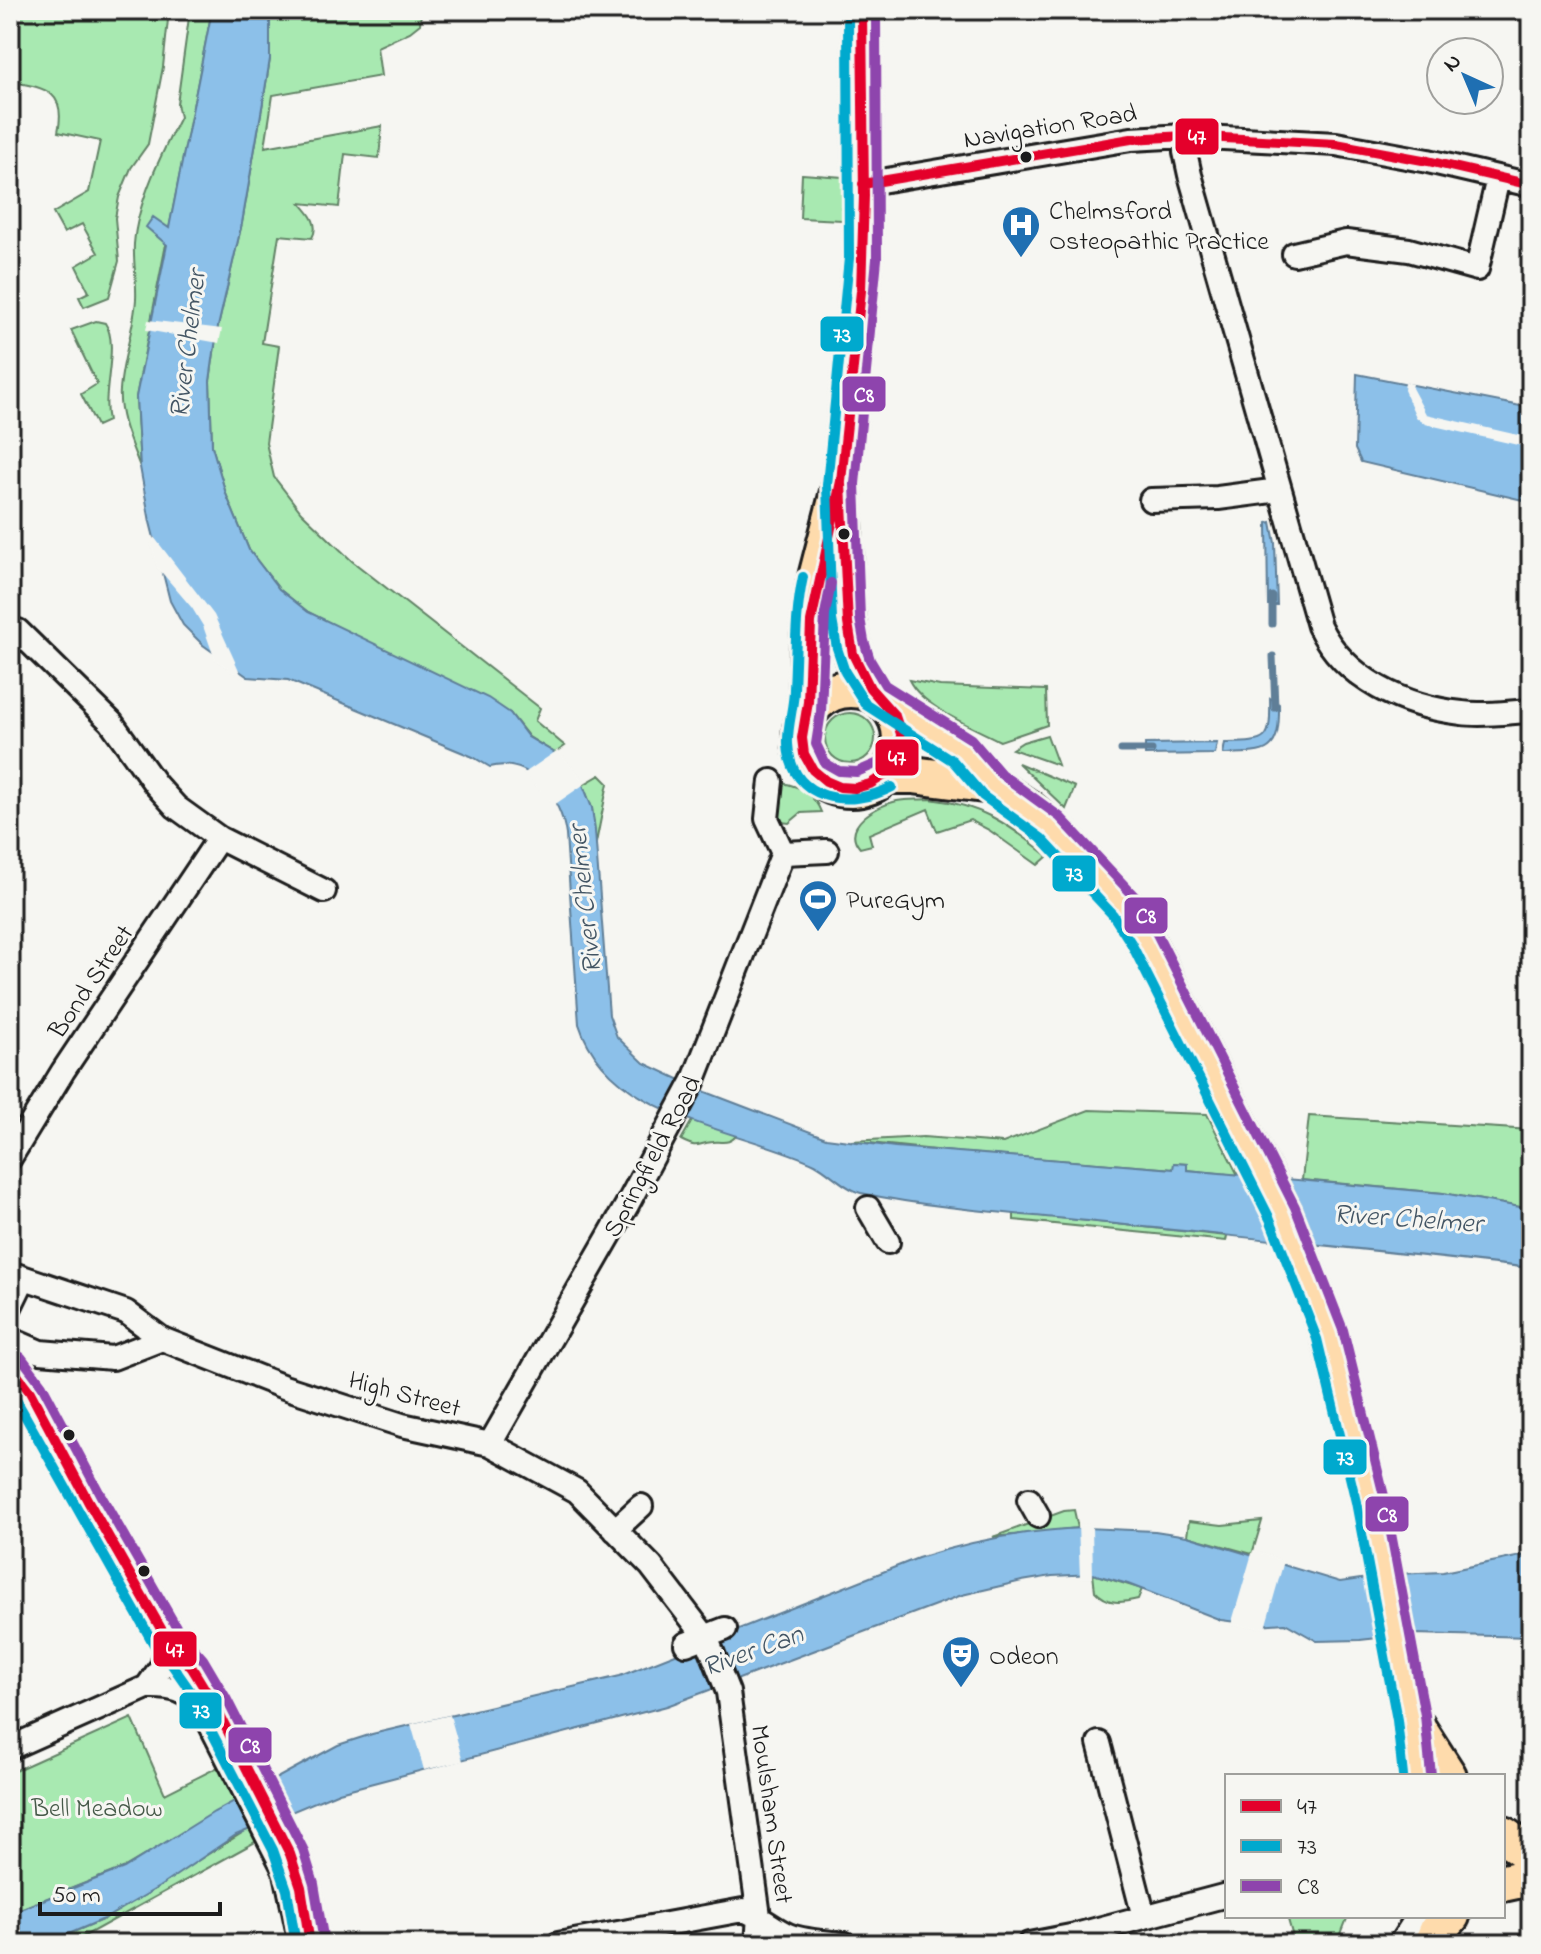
<svg xmlns="http://www.w3.org/2000/svg" width="1541" height="1954" font-family="'Indie Flower',sans-serif">
<style>
.green{fill:#a8e9b1;stroke:#628266;stroke-width:2}
.water{fill:#8cc0e9;stroke:#5f7e97;stroke-width:2}
.pier{fill:#f6f6f2}
.lines{fill:none;stroke-linecap:round;stroke-linejoin:round}
.stream{stroke:#5f7e97;stroke-width:7}
.street-casing{stroke:#1c1c1c;stroke-width:28}
.primary-casing{stroke:#1c1c1c;stroke-width:42}
.street{stroke:#f6f6f2;stroke-width:22}
.primary{stroke:#fedbac;stroke-width:36}
.bus-1-casing{stroke:#f6f6f2;stroke-width:16}
.bus-2-casing{stroke:#f6f6f2;stroke-width:16}
.bus-3-casing{stroke:#f6f6f2;stroke-width:16}
.bus-1{stroke:#e4002b;stroke-width:10}
.bus-2{stroke:#00a9ce;stroke-width:10}
.bus-3{stroke:#8e44ad;stroke-width:10}
.bus-dot{fill:#1c1c1c;stroke:#f6f6f2;stroke-width:3}
.labels{text-anchor:middle;stroke-width:6;stroke-linejoin:round;paint-order:stroke}
.street-label{font-size:26px;fill:#1c1c1c;stroke:#f6f6f2}
.poi-label{font-size:26px;fill:#1c1c1c;stroke:#f6f6f2;text-anchor:start}
.park-label{font-size:26px;fill:#465a49;stroke:#f6f6f2}
.water-label{font-size:28px;font-style:italic;fill:#435564;stroke:#f6f6f2}
.line-badge{stroke:#f6f6f2;stroke-width:3}
.badge-label{font-size:22px;text-anchor:middle;font-weight:bold;fill:#fff}
</style>
<rect width="100%" height="100%" fill="#f6f6f2"/>
<filter id="ink" filterUnits="userSpaceOnUse"><feTurbulence type="fractalNoise" baseFrequency=".0125" numOctaves="2"/><feDisplacementMap in="SourceGraphic" scale="16" xChannelSelector="R" yChannelSelector="G"/><feConvolveMatrix kernelMatrix="1 2 1 2 8 2 1 2 1" color-interpolation-filters="sRGB"/></filter>
<g filter="url(#ink)">
<path class="green" d="M10,10H169L163,67L148,144L131,168L119,197L115,218L119,261L109,297L84,307L79,297L89,292L76,266L98,253L82,224L64,233L53,213L89,192L100,141L58,132C67,90 44,88 10,81Z
M190,10H212L136,397L140,467C131,443 118,416 120,390C122,359 134,330 136,299C137,281 133,262 134,244C137,203 162,153 180,117L177,104Z
M270,10H418L421,13L420,24L410,32L377,47L381,76L273,95L265,147L382,126L379,158L345,154L339,207L300,203C309,213 320,224 312,238L279,235L262,343L279,346L266,443L274,477L301,512L352,561L540,708L535,721L565,746L555,753L529,737L510,713L308,612L279,589L249,550L226,494L212,446L210,381L217,331L242,223L264,96L270,59Z
M802,174L843,177L842,220L800,218Z
M96,321L105,323C120,345 101,390 108,421L97,426L81,394L97,384L71,330Z
M909,680L940,686L1046,690L1047,725L1000,741C973,727 922,707 909,680Z
M825 738a25 25 0 1 1 50 0a25 25 0 1 1-50 0Z
M1047,735L1058,765L1012,749L1023,742Z
M1018,763L1075,787L1066,809Z
M600,775L608,783L596,843L592,808L583,785Z
M782,783C800,786 814,794 821,812L801,813L789,823L774,821Z
M930,799C981,805 1009,824 1048,856L1038,865L989,830L970,820L937,831L928,809L869,834L872,845L860,848C840,825 878,805 897,801C907,799 919,800 930,799Z
M1089,1110L1207,1114L1238,1175L1187,1170V1164L1174,1163V1169L954,1152L851,1141L923,1137L1003,1143Z
M1309,1116L1531,1130V1209L1443,1193L1302,1180Z
M693,1119L737,1135C728,1145 724,1141 713,1142C696,1143 700,1150 681,1140Z
M1014,1213L1227,1236L1226,1241L1014,1220Z
M1074,1510L1078,1528L993,1537L1064,1511Z
M1189,1521L1222,1525L1262,1521L1252,1554L1187,1536Z
M1093,1574L1142,1589L1138,1599C1121,1603 1108,1605 1095,1591Z
M132,1718L165,1794L218,1767L236,1801L123,1868L10,1913V1773Z
M250,1828L257,1841L70,1944H45L104,1919Z
M1287,1916H1348L1337,1944H1295Z"/>
<path class="water" d="M212,10H270V59L264,96L242,223L217,331L210,381L212,446L226,494L249,550L279,589L308,612L488,698L510,713L528,737L555,753L583,785L592,808L595,831L609,1015L617,1037L644,1063L706,1092L826,1138L895,1147L1173,1169L1174,1163L1187,1164V1170L1443,1193L1531,1209V1268C1386,1251 1241,1237 1096,1222C1021,1214 935,1209 861,1193C845,1189 830,1172 815,1164C737,1128 609,1118 579,1024L566,835C562,800 531,756 490,767L473,757L288,680L248,677L203,645L183,625L170,601L150,522L140,467L136,397L167,245L146,227L153,217L169,228Z
M1357,374L1531,408V502L1361,462L1355,449Z
M1271,522L1275,543L1277,605H1268L1267,523Z
M1270,698L1279,704C1280,754 1269,753 1223,754L1225,743C1268,742 1271,743 1270,698Z
M1217,743L1215,754L1145,755V744Z
M1085,1528L1155,1531L1187,1536L1340,1582L1395,1574L1443,1572L1531,1554V1637L1414,1634L1360,1640L1317,1641L1285,1623L1258,1625L1221,1620L1128,1584L1093,1574L1052,1576L1022,1581L962,1595L667,1706L339,1792L236,1835L159,1887L104,1919L45,1944H10V1913L124,1868L214,1812L301,1765L338,1745L372,1734L620,1676L918,1558C973,1540 1027,1530 1085,1528Z"/>
<path class="pier" d="M148,320L222,329L219,343L146,330Z
M1405,382L1413,384L1412,388L1426,414L1531,438V448L1425,424L1416,417L1404,390Z
M154,537L214,615L243,679L215,660L203,626L192,608L157,567L151,544Z
M558,750L586,783L554,805L523,774Z
M1078,1524L1092,1525L1093,1578H1080Z
M1253,1550L1284,1561L1265,1628L1231,1625Z
M450,1715L463,1761L424,1770L411,1724Z
M267,1780L287,1817L252,1832L234,1798Z"/>
<g class="lines">
<path class="stream" d="M1272,596V624
M1273,656L1275,708
M1121,750H1152"/>
<g class="street-casing">
<path id="street" d="M1185,136V152L1190,175L1319,626C1345,680 1405,707 1462,713C1484,716 1509,712 1531,711
M863,184L1131,139L1185,136L1336,144L1428,161L1531,185
M1294,254L1346,242L1409,250L1477,269L1498,178
M1151,500L1218,498L1279,490
M18,631L111,722L156,785L176,807L219,838L324,891
M783,853L827,851
M10,1158L63,1071L219,838
M868,1208L888,1242
M10,1273L126,1312L162,1339L284,1387L402,1425L490,1444L577,1491L651,1566L707,1639L728,1692L759,1916L757,1944
M10,1307L24,1278
M10,1339L40,1352L113,1358L162,1339
M10,1366L30,1392L88,1501L168,1641L162,1666L147,1687
M490,1444L627,1205L693,1082L783,853L767,819L771,781
M1029,1500L1038,1516
M615,1530L641,1506
M686,1644L725,1629
M1099,1743L1144,1917
M10,1748L147,1687C173,1686 188,1690 204,1712L286,1873L301,1944
M558,1944L743,1910C760,1916 772,1928 788,1935C806,1942 826,1942 845,1944
M1029,1944L1076,1935L1227,1895
M1400,1944L1418,1916"/>
</g>
<g class="primary-casing">
<path id="primary" d="M843,521C846,565 841,622 856,663C860,674 869,685 875,695
M801 739a50 50 0 1 1 100 0a50 50 0 1 1-100 0Z
M888,704L962,750L992,785L1028,809L1051,828L1124,906L1143,936L1283,1213L1330,1335L1370,1499L1411,1718L1417,1776
M807,715L809,642L815,585L841,484L863,259L862,10
M885,775H913L992,785
M1416,1726L1448,1776
M1503,1835L1531,1855
M1503,1883L1531,1877
M1432,1944L1438,1930L1451,1916"/>
</g>
<use href="#street" class="street"/>
<use href="#primary" class="primary"/>
<g class="bus-1-casing">
<path id="bus-1" d="M863,184L1131,139L1185,136L1336,144L1428,161L1531,185
M841,484L848,623L853,654L870,688L895,716L901,734L900,751L893,765L883,776L870,784L855,788L840,787L826,781L813,770L804,754L802,738L808,702L811,622L841,481L861,291L864,196L862,10
M10,1366L30,1392L88,1501L168,1641L192,1668L214,1704L290,1854L301,1887L310,1944"/>
</g>
<g class="bus-2-casing">
<path id="bus-2" d="M848,10L849,258L827,485L832,620L837,648L845,672L866,705L953,761L983,796L1041,838L1113,915L1131,943L1270,1219L1317,1339L1356,1502L1397,1720L1403,1776
M803,577C795,614 796,651 794,689C794,707 787,726 788,744C791,802 850,809 892,787
M10,1389L156,1648L170,1662L191,1692L273,1850L287,1890L296,1944"/>
</g>
<g class="bus-3-casing">
<path id="bus-3" d="M876,10L877,259L855,484L860,618L864,641L870,660L885,685L971,739L1001,774L1060,817L1135,897L1155,930L1295,1207L1343,1330L1384,1496L1425,1715L1431,1775
M831,583L825,614L821,712L816,744L825,763L839,771L857,772L878,763
M21,1357L42,1385L100,1494L179,1632L203,1659L226,1698L303,1849L314,1884L324,1942"/>
</g>
<use href="#bus-1" class="bus-1"/>
<use href="#bus-2" class="bus-2"/>
<use href="#bus-3" class="bus-3"/>
</g>
</g>
<defs>
<g id="hospital-pin" transform="scale(2)"><path d="M0 17L-7.5 6A9.5 9.5 0 1 1 7.5 6Z" fill="#1f6fb2" stroke="#f6f6f2"/><path d="M-5-5h3v3.5h4V-5h3V5h-3V1.5h-4V5h-3Z" fill="#fff"/></g>
<g id="stadium-pin" transform="scale(2)"><path d="M0 17L-7.5 6A9.5 9.5 0 1 1 7.5 6Z" fill="#1f6fb2" stroke="#f6f6f2"/><path d="M0-5a6.5 5 0 1 0 0 10a6.5 5 0 1 0 0-10ZM-3.5-1.8h7v3.6h-7Z" fill="#fff"/></g>
<g id="theatre-pin" transform="scale(2)"><path d="M0 17L-7.5 6A9.5 9.5 0 1 1 7.5 6Z" fill="#1f6fb2" stroke="#f6f6f2"/><path d="M-5-5.5Q0-4 5-5.5V0Q5 5 0 6Q-5 5-5 0ZM-3.3-2.5H-1v1.5H-3.3ZM1-2.5H3.3v1.5H1ZM-2.8 1Q0 5.5 2.8 1Z" fill="#fff"/></g>
</defs>
<g fill-rule="evenodd">
<use href="#hospital-pin" x="1021" y="225"/>
<use href="#stadium-pin" x="818" y="899"/>
<use href="#theatre-pin" x="961" y="1655"/>
</g>
<g class="bus-dot">
<circle cx="1026" cy="157" r="7"/>
<circle cx="844" cy="534" r="7"/>
<circle cx="69" cy="1435" r="7"/>
<circle cx="144" cy="1571" r="7"/>
</g>
<g class="labels">
<g class="street-label">
<text transform="translate(1050 125) rotate(-9)" y="9">Navigation Road</text>
<text transform="translate(90 981) rotate(-56)" y="9">Bond Street</text>
<text transform="translate(651 1156) rotate(-62)" y="9">Springfield Road</text>
<text transform="translate(405 1393) rotate(15)" y="9">High Street</text>
<text transform="translate(773 1814) rotate(82)" y="9">Moulsham Street</text>
</g>
<g class="poi-label">
<text x="1049" y="219">Chelmsford<tspan x="1049" dy="30">Osteopathic Practice</tspan></text>
<text x="846" y="908">PureGym</text>
<text x="989" y="1664">Odeon</text>
</g>
<g class="park-label">
<text x="97" y="1816">Bell Meadow</text>
</g>
<g class="water-label">
<text transform="translate(186 344) rotate(-83)" y="10">River Chelmer</text>
<text transform="translate(583 900) rotate(-96)" y="10">River Chelmer</text>
<text transform="translate(1408 1217) rotate(4)" y="10">River Chelmer</text>
<text transform="translate(752 1649) rotate(-20)" y="10">River Can</text>
</g>
</g>
<g class="line-badge">
<rect x="1174" y="117" width="46" height="39" rx="8" fill="#e4002b"/>
<rect x="819" y="315" width="46" height="38" rx="8" fill="#00a9ce"/>
<rect x="841" y="375" width="46" height="38" rx="8" fill="#8e44ad"/>
<rect x="874" y="738" width="46" height="39" rx="8" fill="#e4002b"/>
<rect x="1051" y="854" width="46" height="39" rx="8" fill="#00a9ce"/>
<rect x="1123" y="896" width="46" height="39" rx="8" fill="#8e44ad"/>
<rect x="1322" y="1438" width="46" height="38" rx="8" fill="#00a9ce"/>
<rect x="1364" y="1495" width="46" height="38" rx="8" fill="#8e44ad"/>
<rect x="152" y="1630" width="46" height="38" rx="8" fill="#e4002b"/>
<rect x="178" y="1691" width="45" height="39" rx="8" fill="#00a9ce"/>
<rect x="227" y="1726" width="46" height="38" rx="8" fill="#8e44ad"/>
</g>
<g class="badge-label">
<text x="1197" y="144">47</text>
<text x="842" y="342">73</text>
<text x="864" y="402">C8</text>
<text x="897" y="765">47</text>
<text x="1074" y="881">73</text>
<text x="1146" y="923">C8</text>
<text x="1345" y="1465">73</text>
<text x="1387" y="1522">C8</text>
<text x="175" y="1657">47</text>
<text x="201" y="1718">73</text>
<text x="250" y="1753">C8</text>
</g>
<rect width="1541" height="1954" fill="none" stroke="#f6f6f2" stroke-width="40"/>
<rect x="20" y="20" width="1501" height="1914" fill="none" stroke="#1c1c1c" stroke-width="3" filter="url(#ink)"/>
<rect x="1225" y="1774" width="280" height="144" fill="#f6f6f2" stroke="#9f9f9c" stroke-width="2"/>
<rect x="1241" y="1800" width="40" height="12" fill="#e4002b" stroke="#9f9f9c" stroke-width="2"/>
<text x="1297" y="1814" font-size="24" fill="#1c1c1c">47</text>
<rect x="1241" y="1840" width="40" height="12" fill="#00a9ce" stroke="#9f9f9c" stroke-width="2"/>
<text x="1297" y="1854" font-size="24" fill="#1c1c1c">73</text>
<rect x="1241" y="1880" width="40" height="12" fill="#8e44ad" stroke="#9f9f9c" stroke-width="2"/>
<text x="1297" y="1894" font-size="24" fill="#1c1c1c">C8</text>
<g transform="translate(1465 76) rotate(316)"><circle r="38" fill="#f6f6f2" stroke="#9f9f9c" stroke-width="2"/>
<path d="M0-6L14 30L0 20L-14 30Z" fill="#1f6fb2"/>
<text y="-12" font-size="22" font-weight="bold" text-anchor="middle" fill="#1c1c1c">N</text>
</g>
<path d="M40 1902v12h180v-12" fill="none" stroke="#1c1c1c" stroke-width="4"/>
<text x="52" y="1902" font-size="24" fill="#1c1c1c" stroke="#f6f6f2" stroke-width="6" paint-order="stroke">50 m</text>
</svg>
